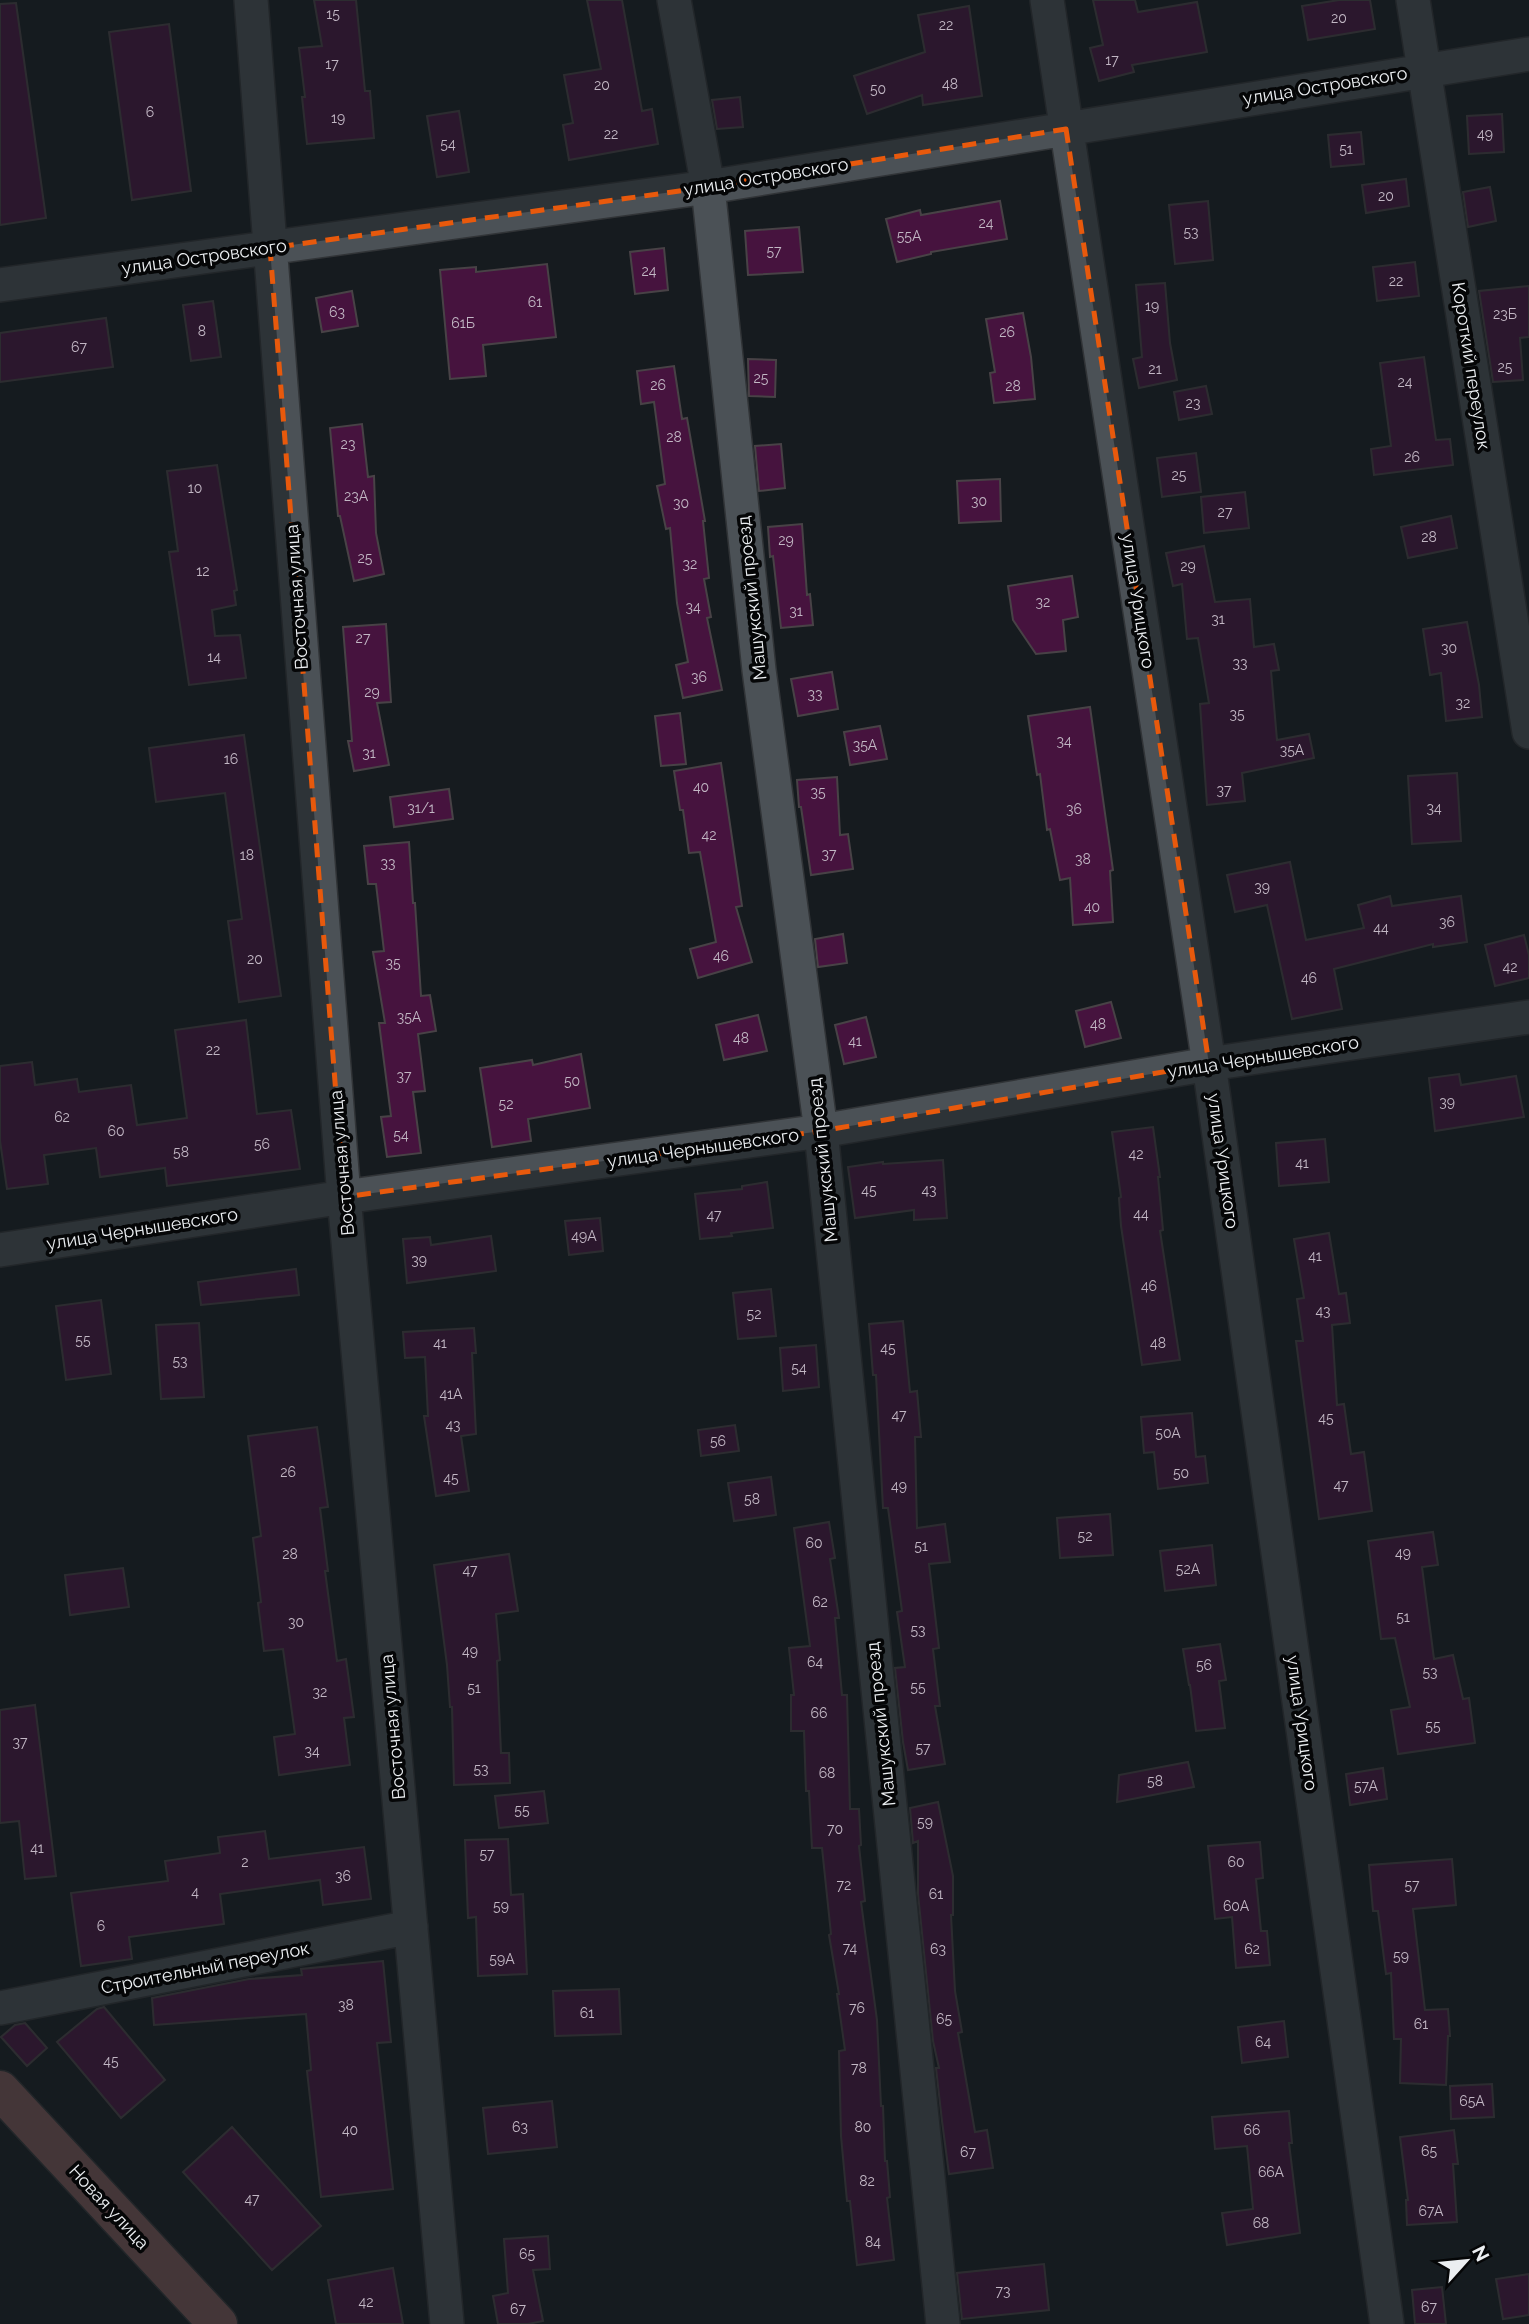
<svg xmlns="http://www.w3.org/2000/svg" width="1529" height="2324" font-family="Raleway,sans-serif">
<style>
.building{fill:#46133e;stroke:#484246;stroke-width:2}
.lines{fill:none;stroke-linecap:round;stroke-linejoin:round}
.street-casing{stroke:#313437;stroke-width:36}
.secondary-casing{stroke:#313437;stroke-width:41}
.street{stroke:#4b5156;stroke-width:33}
.secondary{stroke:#7d5757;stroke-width:38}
.marked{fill:none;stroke:#e8590c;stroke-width:5;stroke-dasharray:14 9;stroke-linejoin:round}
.labels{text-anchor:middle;stroke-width:7;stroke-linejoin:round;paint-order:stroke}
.number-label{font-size:14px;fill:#c2b7c4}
.street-label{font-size:18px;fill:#ebeef1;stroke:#050607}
</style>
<rect width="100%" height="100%" fill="#161b1f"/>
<path class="building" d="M314,0H356L365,91H370L374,138L307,144L302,97H305L299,48L322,46Z
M587,0H622L642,111L652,109L658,144L569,160L563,125L573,123L564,75L601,69Z
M1093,0H1135L1138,12L1197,2L1207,52L1132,65L1134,72L1099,81L1090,48L1103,45Z
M1339,0H1370L1375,29L1308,40L1302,6Z
M16,3L46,218L0,225V4Z
M969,6L982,96L923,105L922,95L867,114L854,76L925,52L918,15Z
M169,24L191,191L132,200L109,32Z
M740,97L743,127L717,129L712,100Z
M459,111L469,172L437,177L427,116Z
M1502,114L1504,152L1469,154L1467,116Z
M1361,132L1364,164L1331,167L1328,135Z
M1406,179L1409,206L1366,213L1362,185Z
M1490,187L1496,221L1468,227L1463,192Z
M1000,201L1007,239L931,252V254L897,262L886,219L920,210L921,215Z
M1208,201L1213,260L1175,264L1169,205Z
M799,227L803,272L748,275L745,231Z
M664,248L668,290L635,294L630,252Z
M1415,262L1419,296L1377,301L1373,267Z
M547,264L556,337L483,345L486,376L450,379L440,270L476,267V272Z
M1165,283L1170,343L1177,380L1139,388L1133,359L1142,357L1136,285Z
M1529,286V337L1520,338L1523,380L1493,382L1479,291Z
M352,291L358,326L322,332L316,298Z
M213,301L221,357L191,361L183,305Z
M1023,313L1031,357L1035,399L994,403L990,373L995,372L986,319Z
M106,318L113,367L0,382V333Z
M1424,357L1436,440L1450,439L1453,465L1374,475L1371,449L1391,446L1380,363Z
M748,359L776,360L775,397L749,396Z
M674,366L682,419L687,418L705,521H703L709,578L704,579L711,617L707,618L722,690L683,698L676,665L688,662L677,603L670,528L666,529L657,486L665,484L654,402L641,404L637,371Z
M1206,386L1212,414L1179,420L1174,392Z
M362,424L368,477L374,476L376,533L384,574L354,581L340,516H338L330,428Z
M781,444L785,488L759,491L755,446Z
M1196,453L1201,492L1162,497L1157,458Z
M217,465L237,590L234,591L236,605L212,610L215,636L240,635L246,678L189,685L169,552L178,551L167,471Z
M1000,479L1001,521L959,523L957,481Z
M1245,492L1249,528L1204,533L1201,497Z
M1451,516L1457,548L1408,558L1401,527Z
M802,524L807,595L810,594L813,625L781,628L773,556L770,557L768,527Z
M1204,546L1215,602L1250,599L1254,647L1274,644L1279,670L1271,671L1277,740L1309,734L1314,758L1242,773L1245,801L1207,805L1200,704L1209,703L1198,638L1187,639L1182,584L1173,586L1166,553Z
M1072,576L1078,617L1063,620L1066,651L1036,654L1013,620L1008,586Z
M1467,622L1479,685L1482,717L1446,721L1441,673L1430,675L1423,629Z
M386,624L391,702L377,703L389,765L354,771L348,741H352L343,627Z
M832,672L838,709L798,716L791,679Z
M1090,707L1113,870L1110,871L1113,922L1073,925L1070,878L1060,880L1050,829L1047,830L1040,774L1037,775L1028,716Z
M680,713L686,764L661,766L655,716Z
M880,726L887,759L850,765L844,732Z
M244,735L281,996L239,1002L228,921L242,919L225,793L156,802L149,748Z
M721,763L742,906L736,907L752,962L698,978L690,949L716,942L700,852L689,853L683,810H680L674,771Z
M1457,773L1461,841L1412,844L1408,776Z
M837,777L840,835L848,834L853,869L811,875L801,807H799L797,780Z
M449,789L453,819L394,827L390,797Z
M409,842L413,903H415L421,996L430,995L436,1031L418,1034L425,1091L413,1092L421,1153L387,1157L381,1117L391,1116L379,1023H385L373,952L384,951L376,884H368L364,846Z
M1290,862L1306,940L1364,928L1358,905L1390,896L1392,906L1461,896L1467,942L1433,947V944L1334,969L1342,1009L1292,1019L1267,905L1235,912L1227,875Z
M843,934L847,963L818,967L815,939Z
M1524,935L1529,955V978L1495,986L1485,945Z
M1111,1002L1121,1038L1085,1047L1076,1011Z
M758,1015L767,1051L724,1060L716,1025Z
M866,1017L876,1057L844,1064L835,1025Z
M246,1020L257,1114L291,1110L300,1169L167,1186L165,1168L100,1177L96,1148L44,1155L48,1184L7,1189L0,1141V1066L32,1062L35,1085L77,1079L79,1092L131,1085L137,1125L187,1118L175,1030Z
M581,1054L590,1108L528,1119L531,1141L492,1147L480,1068L532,1060L533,1065Z
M1459,1074L1461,1085L1516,1076L1524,1117L1435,1131L1429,1078Z
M1153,1127L1160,1177H1158L1163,1230L1160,1231L1180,1360L1142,1365L1121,1226L1119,1198L1121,1197L1112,1132Z
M1325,1139L1329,1182L1279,1186L1276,1143Z
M943,1160L947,1218L914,1220V1210L855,1218L848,1167L883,1162V1164Z
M767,1182L773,1228L731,1233L732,1236L700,1239L695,1194L742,1189V1186Z
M600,1218L603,1251L569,1255L565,1221Z
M1329,1233L1339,1294L1346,1293L1350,1323L1332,1325L1337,1405L1344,1404L1351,1454L1364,1452L1372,1511L1319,1519L1296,1341H1303L1297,1299L1304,1298L1294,1239Z
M491,1236L496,1271L407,1283L403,1239L430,1237L431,1245Z
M296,1269L299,1295L201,1305L198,1282Z
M771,1289L776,1336L738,1339L733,1293Z
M101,1300L111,1374L66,1380L56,1306Z
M903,1321L910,1392L917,1391L921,1437H915L917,1528L945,1524L950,1562L929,1564L939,1648L933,1649L940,1706H935L945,1764L908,1770L903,1742L895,1668L905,1667L897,1612L902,1611L888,1508H883L876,1375H873L869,1324Z
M199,1323L204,1397L161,1399L156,1325Z
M474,1328L476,1353H472L476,1434L461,1436L469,1491L436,1496L424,1416H428L425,1357L405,1358L403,1332Z
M816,1345L819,1387L783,1391L780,1348Z
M1192,1413L1196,1457L1205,1456L1208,1483L1158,1489L1154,1452L1144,1453L1141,1417Z
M735,1425L739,1451L701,1456L698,1430Z
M317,1427L328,1507L320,1508L328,1571H325L337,1661L346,1659L354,1717L344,1718L350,1765L279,1775L274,1737L295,1734L283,1649L264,1651L258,1603L261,1602L253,1538L261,1536L248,1436Z
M771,1477L776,1515L734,1521L728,1483Z
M1110,1514L1113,1555L1060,1558L1057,1518Z
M829,1522L835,1558L830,1559L839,1618H835L842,1695H847L850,1809H859L861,1845L859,1846L865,1901L861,1902L877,2020L881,2106H883L885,2161H887L890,2197L887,2198L894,2260L857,2265L850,2201H847L841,2136L839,2051L845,2050L837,1994H839L829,1935L831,1934L822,1848H812L809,1791H806L804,1731H791V1695H794L789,1648L810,1646L794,1528Z
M1433,1532L1438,1565L1422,1567L1434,1659L1453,1655L1463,1699L1469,1698L1475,1743L1398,1754L1391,1710L1410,1707L1395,1638L1381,1639L1368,1541Z
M1212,1545L1216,1585L1165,1591L1160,1551Z
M509,1554L518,1611L496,1614L500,1660L497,1661L501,1753H509L510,1783L454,1785L452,1707H450L447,1665L434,1565Z
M123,1568L129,1607L70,1615L65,1575Z
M1220,1644L1226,1680L1219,1681L1225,1728L1196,1731L1190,1685H1189L1183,1649Z
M35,1705L56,1876L25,1879L19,1821L0,1823V1710Z
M1188,1762L1194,1787L1117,1802L1119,1775Z
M1383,1768L1387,1799L1350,1805L1346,1774Z
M544,1791L548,1823L499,1828L495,1796Z
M938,1802L953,1876V1915H951L955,1991L962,2032L958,2033L975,2132L987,2130L993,2168L949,2174L942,2121L936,2068H939L933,2041L918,1894V1841L913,1843L910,1808Z
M265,1831L269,1859L364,1847L371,1899L323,1905L320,1880L220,1894L224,1924L129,1937L132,1959L81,1966L71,1893L168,1881L165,1861L220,1853L218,1837Z
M508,1839L511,1895L523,1894L527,1974L478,1976L476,1917L468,1918L465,1840Z
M1260,1842L1263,1878L1256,1879L1261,1931H1267L1270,1965L1236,1968L1232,1917L1215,1919L1208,1846Z
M1452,1859L1456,1905L1413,1909L1425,2010L1448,2009L1450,2036H1448L1446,2085L1400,2083L1401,2039H1394L1391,1973L1386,1974L1378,1911H1373L1369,1865Z
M383,1961L391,2042L377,2043L393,2189L321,2197L307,2071L311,2070L306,2014L154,2025L152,1998L249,1979L302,1975L301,1969Z
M619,1989L621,2034L555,2036L553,1991Z
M104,2007L165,2080L121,2118L57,2042L97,2009Z
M1284,2021L1288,2057L1242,2063L1238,2027Z
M25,2023L47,2048L27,2066L1,2037L15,2025Z
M1492,2084L1494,2117L1451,2119L1450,2086Z
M552,2101L557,2147L488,2154L483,2108Z
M1289,2111L1292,2143H1289L1300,2233L1227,2245L1222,2213L1253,2209L1247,2146L1215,2149L1212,2117Z
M232,2127L321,2226L272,2270L183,2172Z
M1454,2130L1458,2164H1453L1457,2222L1407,2225L1406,2200H1408L1400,2137Z
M548,2236L550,2269L533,2270L543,2321L528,2324H498L493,2296L508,2293L504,2239Z
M1044,2264L1049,2310L962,2319L957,2273Z
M393,2268L403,2324H336L328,2280Z
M1529,2274V2315L1503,2319L1496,2279Z
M1442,2287L1446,2324H1415L1412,2290Z"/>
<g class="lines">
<g class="street-casing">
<path id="street" d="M251,0L344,1197L447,2324
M674,0L708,187L759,670L821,1131L943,2324
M1047,0L1209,1064L1387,2324
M1413,0L1529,732
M0,285L708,187L1529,54
M0,1250L344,1197L821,1131L1209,1064L1529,1017
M0,2008L411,1927"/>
</g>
<g class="secondary-casing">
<path id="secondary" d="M0,2090L218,2324"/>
</g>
<use href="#street" class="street"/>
<use href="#secondary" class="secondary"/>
</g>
<path d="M0 0H1529V2324H0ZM1066,129L1209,1064L821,1131L344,1197L270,248L708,187Z" fill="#161b1f" fill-opacity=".55" fill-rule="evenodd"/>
<path class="marked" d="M1066,129L1209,1064L821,1131L344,1197L270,248L708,187Z"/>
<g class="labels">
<g class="number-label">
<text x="333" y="19">15</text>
<text x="1339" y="23">20</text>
<text x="946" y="30">22</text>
<text x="1112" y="65">17</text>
<text x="332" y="69">17</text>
<text x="950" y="89">48</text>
<text x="602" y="90">20</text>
<text x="878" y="94">50</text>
<text x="150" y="117">6</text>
<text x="338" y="123">19</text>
<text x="611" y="139">22</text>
<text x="1485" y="139">49</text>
<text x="448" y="149">54</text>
<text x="1346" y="154">51</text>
<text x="1386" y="201">20</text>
<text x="986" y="228">24</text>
<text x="1191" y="237">53</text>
<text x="909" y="241">55А</text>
<text x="774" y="256">57</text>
<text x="649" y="276">24</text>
<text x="1396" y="286">22</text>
<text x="535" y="307">61</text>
<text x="1152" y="311">19</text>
<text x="337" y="317">63</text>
<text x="1505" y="319">23Б</text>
<text x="463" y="328">61Б</text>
<text x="202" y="336">8</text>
<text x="1007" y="337">26</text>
<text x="79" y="352">67</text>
<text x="1505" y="372">25</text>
<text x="1155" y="374">21</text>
<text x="761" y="383">25</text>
<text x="1405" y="387">24</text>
<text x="658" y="390">26</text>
<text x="1013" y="391">28</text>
<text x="1193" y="408">23</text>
<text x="674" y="442">28</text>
<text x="348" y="449">23</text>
<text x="1412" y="462">26</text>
<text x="1179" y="480">25</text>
<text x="195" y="493">10</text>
<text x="356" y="501">23А</text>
<text x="979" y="506">30</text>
<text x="681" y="508">30</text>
<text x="1225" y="517">27</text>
<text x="1429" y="542">28</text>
<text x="786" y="545">29</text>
<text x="365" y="563">25</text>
<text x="690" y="569">32</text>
<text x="1188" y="571">29</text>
<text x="203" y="576">12</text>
<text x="1043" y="607">32</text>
<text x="693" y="612">34</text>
<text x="796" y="616">31</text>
<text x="1218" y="624">31</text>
<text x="363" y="643">27</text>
<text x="1449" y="653">30</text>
<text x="214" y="662">14</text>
<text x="1240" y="668">33</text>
<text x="699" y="682">36</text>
<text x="372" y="697">29</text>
<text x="815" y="699">33</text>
<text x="1463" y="708">32</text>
<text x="1237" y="719">35</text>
<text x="1064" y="746">34</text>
<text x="865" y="750">35А</text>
<text x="1292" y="755">35А</text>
<text x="369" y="758">31</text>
<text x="231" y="764">16</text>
<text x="701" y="792">40</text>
<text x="1224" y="795">37</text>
<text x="818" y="797">35</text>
<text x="421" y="813">31/1</text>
<text x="1434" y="813">34</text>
<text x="1074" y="814">36</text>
<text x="709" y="840">42</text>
<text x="829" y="859">37</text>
<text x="247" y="860">18</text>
<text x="1083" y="864">38</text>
<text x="388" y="868">33</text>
<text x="1262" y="892">39</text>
<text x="1092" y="912">40</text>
<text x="1447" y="927">36</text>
<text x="1381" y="933">44</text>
<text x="721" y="961">46</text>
<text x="255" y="964">20</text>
<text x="393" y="968">35</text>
<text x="1510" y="972">42</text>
<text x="1309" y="983">46</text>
<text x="409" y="1022">35А</text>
<text x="1098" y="1029">48</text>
<text x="741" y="1043">48</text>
<text x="855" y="1046">41</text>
<text x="213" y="1055">22</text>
<text x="404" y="1081">37</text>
<text x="572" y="1086">50</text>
<text x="1447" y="1107">39</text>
<text x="506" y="1109">52</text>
<text x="62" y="1122">62</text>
<text x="116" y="1136">60</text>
<text x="401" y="1140">54</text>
<text x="262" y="1149">56</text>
<text x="181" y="1157">58</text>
<text x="1136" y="1159">42</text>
<text x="1302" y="1168">41</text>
<text x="869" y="1195">45</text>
<text x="929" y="1195">43</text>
<text x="1141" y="1219">44</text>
<text x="714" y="1220">47</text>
<text x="584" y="1241">49А</text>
<text x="1315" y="1261">41</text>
<text x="419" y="1265">39</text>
<text x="1149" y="1291">46</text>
<text x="1323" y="1316">43</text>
<text x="754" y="1319">52</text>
<text x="83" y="1345">55</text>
<text x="440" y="1348">41</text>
<text x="1158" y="1348">48</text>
<text x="888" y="1353">45</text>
<text x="180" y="1366">53</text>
<text x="799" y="1373">54</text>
<text x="451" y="1399">41А</text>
<text x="899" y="1420">47</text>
<text x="1326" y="1423">45</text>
<text x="453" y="1430">43</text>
<text x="1168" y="1438">50А</text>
<text x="718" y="1446">56</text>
<text x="288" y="1477">26</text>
<text x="1181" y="1478">50</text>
<text x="451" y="1483">45</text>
<text x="1341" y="1490">47</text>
<text x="899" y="1491">49</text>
<text x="752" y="1504">58</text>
<text x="1085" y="1541">52</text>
<text x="814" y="1548">60</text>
<text x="921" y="1551">51</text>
<text x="1403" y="1558">49</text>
<text x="290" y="1559">28</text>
<text x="1188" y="1574">52А</text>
<text x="470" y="1575">47</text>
<text x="820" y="1607">62</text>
<text x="1403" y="1622">51</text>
<text x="296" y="1627">30</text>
<text x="918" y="1635">53</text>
<text x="470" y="1656">49</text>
<text x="815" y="1667">64</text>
<text x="1204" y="1670">56</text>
<text x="1430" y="1677">53</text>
<text x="918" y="1692">55</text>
<text x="474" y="1693">51</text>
<text x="320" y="1697">32</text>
<text x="819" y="1718">66</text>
<text x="1433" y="1731">55</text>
<text x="20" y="1747">37</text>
<text x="923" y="1753">57</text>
<text x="312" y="1756">34</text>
<text x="481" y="1774">53</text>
<text x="827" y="1778">68</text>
<text x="1155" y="1786">58</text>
<text x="1366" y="1791">57А</text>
<text x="522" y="1815">55</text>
<text x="925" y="1827">59</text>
<text x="835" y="1834">70</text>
<text x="37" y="1853">41</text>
<text x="487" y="1859">57</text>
<text x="245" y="1867">2</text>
<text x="1236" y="1867">60</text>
<text x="343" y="1881">36</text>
<text x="844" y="1890">72</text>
<text x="1412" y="1890">57</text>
<text x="195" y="1897">4</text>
<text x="936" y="1899">61</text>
<text x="501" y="1911">59</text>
<text x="1236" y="1911">60А</text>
<text x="101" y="1931">6</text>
<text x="850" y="1953">74</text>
<text x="938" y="1954">63</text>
<text x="1252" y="1954">62</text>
<text x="1401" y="1961">59</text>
<text x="502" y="1964">59А</text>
<text x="346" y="2010">38</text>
<text x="857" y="2013">76</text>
<text x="587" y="2018">61</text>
<text x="944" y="2024">65</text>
<text x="1421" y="2029">61</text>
<text x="1263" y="2047">64</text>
<text x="111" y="2066">45</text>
<text x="859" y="2073">78</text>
<text x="1472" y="2106">65А</text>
<text x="520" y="2132">63</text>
<text x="863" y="2132">80</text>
<text x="350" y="2135">40</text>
<text x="1252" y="2135">66</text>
<text x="1429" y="2156">65</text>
<text x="968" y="2157">67</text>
<text x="1271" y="2177">66А</text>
<text x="867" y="2186">82</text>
<text x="252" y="2204">47</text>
<text x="1431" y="2216">67А</text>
<text x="1261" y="2228">68</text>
<text x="873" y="2247">84</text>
<text x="527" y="2259">65</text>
<text x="1003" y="2296">73</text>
<text x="366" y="2307">42</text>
<text x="1429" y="2312">67</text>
<text x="518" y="2314">67</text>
</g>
<g class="street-label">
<text transform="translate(1325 86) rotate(-9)" y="6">улица Островского</text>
<text transform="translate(766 177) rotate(-9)" y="6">улица Островского</text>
<text transform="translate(204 257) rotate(-8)" y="6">улица Островского</text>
<text transform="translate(1471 366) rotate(81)" y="6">Короткий переулок</text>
<text transform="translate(297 597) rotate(-94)" y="6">Восточная улица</text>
<text transform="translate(752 598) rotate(-96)" y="6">Машукский проезд</text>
<text transform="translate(1138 601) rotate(81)" y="6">улица Урицкого</text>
<text transform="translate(1263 1057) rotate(-9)" y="6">улица Чернышевского</text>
<text transform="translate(703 1148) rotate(-8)" y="6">улица Чернышевского</text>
<text transform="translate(823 1160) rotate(-96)" y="6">Машукский проезд</text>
<text transform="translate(1223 1161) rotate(82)" y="6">улица Урицкого</text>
<text transform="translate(342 1163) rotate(-95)" y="6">Восточная улица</text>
<text transform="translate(142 1229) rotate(-9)" y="6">улица Чернышевского</text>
<text transform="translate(1302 1723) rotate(82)" y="6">улица Урицкого</text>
<text transform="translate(881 1724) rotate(-96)" y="6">Машукский проезд</text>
<text transform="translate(393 1727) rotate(-95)" y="6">Восточная улица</text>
<text transform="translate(205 1968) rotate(-11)" y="6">Строительный переулок</text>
<text transform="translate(109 2207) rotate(47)" y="6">Новая улица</text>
</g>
</g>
<g transform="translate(1466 2261) rotate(63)" stroke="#050607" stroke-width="5" paint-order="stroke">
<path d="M0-5L12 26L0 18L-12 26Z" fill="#ebeef1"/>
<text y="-10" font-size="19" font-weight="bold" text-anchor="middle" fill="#ebeef1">N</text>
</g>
</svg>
